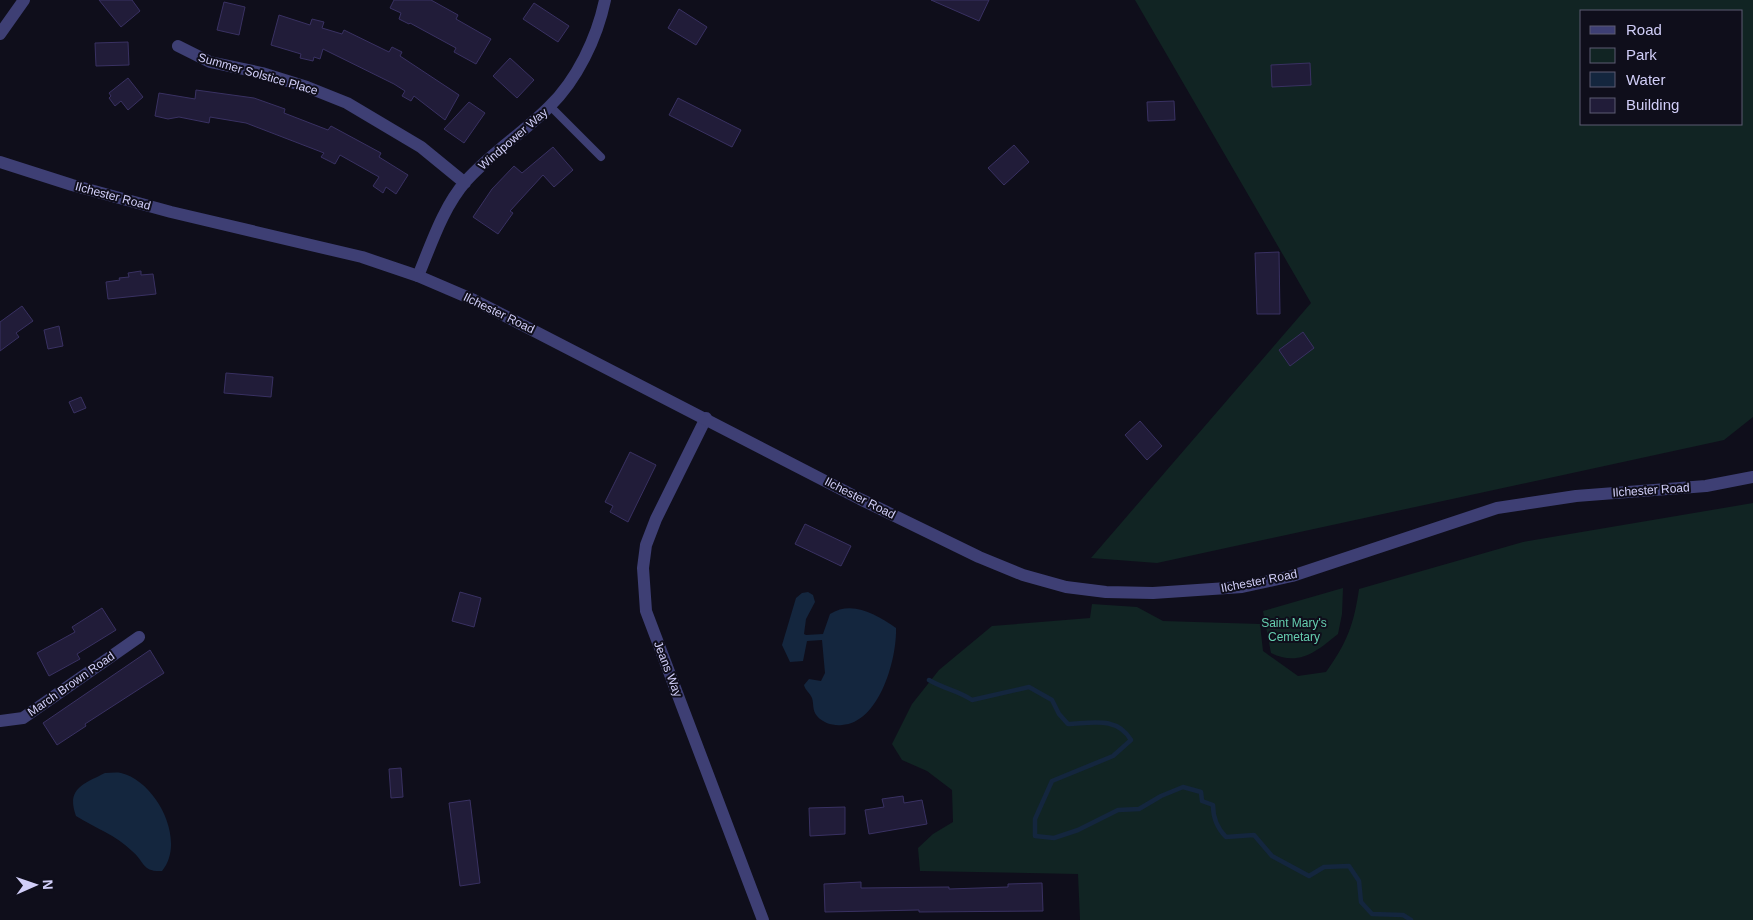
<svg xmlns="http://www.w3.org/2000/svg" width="1753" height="920" font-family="Arial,sans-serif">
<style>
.green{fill:#112423;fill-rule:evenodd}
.water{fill:#14263e}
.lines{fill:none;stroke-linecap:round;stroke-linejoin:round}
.stream{stroke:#14263e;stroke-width:4.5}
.building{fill:#211c39;stroke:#393162}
.service{stroke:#3e3f74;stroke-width:8}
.minor{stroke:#3e3f74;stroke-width:12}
.tertiary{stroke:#3e3f74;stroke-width:12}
.labels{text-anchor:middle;stroke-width:4;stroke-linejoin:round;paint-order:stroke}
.street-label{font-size:12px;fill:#d1cef8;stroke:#0f0e1b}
.park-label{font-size:12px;fill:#65ceaf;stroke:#0f0e1b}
</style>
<rect width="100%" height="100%" fill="#0f0e1b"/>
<path class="green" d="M1135,0H1753V417L1724,440L1157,563L1091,558L1311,303ZM1582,11H1742V124H1582Z
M1753,503V920H1080L1078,874L920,871L918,848L933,834L953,822L952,790L927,771L902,760L892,744L912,704L939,670L992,626L1090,618L1092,604L1137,607L1163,621L1260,624L1263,651L1298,676L1326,672C1347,643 1354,624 1359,589L1523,542Z
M1343,588L1342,614L1338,634C1317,651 1299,667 1271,653L1263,611Z"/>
<path class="water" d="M808,592L813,595L815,602L806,619L804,634L806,635L823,634L830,614C852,600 876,614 896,628C897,660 879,723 842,725C833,726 823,723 817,716C812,710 814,704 812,698C810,693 805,690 804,685L809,679L821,681L825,673L822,640L807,641L803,661L790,662L782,645L796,598L802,593Z
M105,773C110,773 116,772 121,773C156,781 187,841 162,871C142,872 145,862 132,851C116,835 95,828 76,816C66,789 83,784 105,773Z"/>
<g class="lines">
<path class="stream" d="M929,680C944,689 957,690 972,700L1029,687L1052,700L1059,714L1068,724C1092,723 1117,716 1131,740L1113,756L1052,781L1035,819V836L1054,838L1078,830L1118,810L1139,809L1161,796L1183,787L1201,792L1202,801L1213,805C1213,818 1217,828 1226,837L1254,835L1272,856L1309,876L1324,867L1349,866L1359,881L1361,902L1372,914L1403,915L1411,920"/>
</g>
<path class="building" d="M99,0H132L140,11L121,27Z
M394,0H431L458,15L456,19L491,39L476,64L454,52L456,48L410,23L409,24L399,19L401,13L390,8Z
M931,0H989L979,21Z
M224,2L245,7L239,35L217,30Z
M534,3L569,26L558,42L523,19Z
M679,9L707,27L696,45L668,28Z
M279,15L310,25L312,19L324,22L322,28L342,34L344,30L389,52L392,47L402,52L400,56L459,95L445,120L414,96L411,101L402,96L405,91L394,84L323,49L320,59L314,57L313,61L300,58L301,54L271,45Z
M128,42L129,65L96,66L95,43Z
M510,58L534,80L517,98L493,76Z
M1310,63L1311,85L1272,87L1271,65Z
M128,78L143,97L128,110L121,101L115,106L109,98L111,96L109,93Z
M196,90L254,98L285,109L284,113L328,130L331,126L381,153L379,157L408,175L396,194L386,187L383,193L373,186L379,177L340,155L335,164L321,157L324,153L246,123L210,117L209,123L179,117L168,119L155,116L159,93L195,99Z
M678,98L741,130L732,147L669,115Z
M1174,101L1175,120L1148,121L1147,102Z
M469,102L485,113L464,143L444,129Z
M1014,145L1029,162L1004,185L988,168Z
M553,147L573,170L554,187L543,175L510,211L513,213L498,234L473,217L492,189L514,166L522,173Z
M1279,252L1280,314H1257L1255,253Z
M141,271V275L153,274L156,294L108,299L106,282L120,280L119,278L129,277L128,273Z
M22,306L33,321L16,333L19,337L0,351V322Z
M59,326L63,346L48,349L44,330Z
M1303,332L1314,348L1290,366L1279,350Z
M226,373L273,377L271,397L224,393Z
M81,397L86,408L74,413L69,402Z
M1140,421L1162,446L1147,460L1125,435Z
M630,452L656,465L628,522L610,512L613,506L605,502Z
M805,524L851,546L841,566L795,544Z
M460,592L481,598L474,627L452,621Z
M102,608L116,630L77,654L80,659L49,676L37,653L75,632L72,627Z
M150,650L164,673L85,724L86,726L57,745L43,723Z
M401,768L403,797L391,798L389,769Z
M903,796L904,803L922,800L927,824L869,834L865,810L884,807L882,799Z
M470,800L480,883L460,886L449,803Z
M845,807V834L810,836L809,808Z
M861,882V888L949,887V889L1008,887V884L1042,883L1043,911L919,912V910L825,912L824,884Z"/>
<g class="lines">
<path class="service" d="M550,106L601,157"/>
<path class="minor" d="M178,46L210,62L262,73L307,87L347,103L421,147L465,183
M418,276C431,245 443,207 466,181C491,153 523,133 549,107C577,80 597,38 605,0
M706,418L656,519L646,545L643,568L646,611L763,920
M0,721L23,718L139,637"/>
<path class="tertiary" d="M0,34L24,0
M0,162L72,185L171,212L362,257L418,276L474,300L860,499L979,557L1023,575L1066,587L1106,592L1153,593L1242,587L1292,576L1497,508L1576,496L1706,486L1753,477"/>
</g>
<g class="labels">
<g class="street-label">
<text transform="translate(258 74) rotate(16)" y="4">Summer Solstice Place</text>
<text transform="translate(513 139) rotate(-41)" y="4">Windpower Way</text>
<text transform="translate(113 196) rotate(15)" y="4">Ilchester Road</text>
<text transform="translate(499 313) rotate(26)" y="4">Ilchester Road</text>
<text transform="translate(1651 490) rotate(-4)" y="4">Ilchester Road</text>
<text transform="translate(860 498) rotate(27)" y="4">Ilchester Road</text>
<text transform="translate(1259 581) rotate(-11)" y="4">Ilchester Road</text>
<text transform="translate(668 669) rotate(69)" y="4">Jeans Way</text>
<text transform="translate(71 684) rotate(-35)" y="4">March Brown Road</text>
</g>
<g class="park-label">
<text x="1294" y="627">Saint Mary's<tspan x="1294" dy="14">Cemetary</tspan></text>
</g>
</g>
<rect x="1580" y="10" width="162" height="115" fill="#0f0e1b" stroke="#5d5b73"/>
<rect x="1590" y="26" width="25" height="8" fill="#3e3f74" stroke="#5d5b73"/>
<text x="1626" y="35" font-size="15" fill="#d1cef8">Road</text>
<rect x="1590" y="48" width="25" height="15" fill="#112423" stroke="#5d5b73"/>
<text x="1626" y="60" font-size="15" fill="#d1cef8">Park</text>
<rect x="1590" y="72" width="25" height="15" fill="#14263e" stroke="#5d5b73"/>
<text x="1626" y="85" font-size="15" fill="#d1cef8">Water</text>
<rect x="1590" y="98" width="25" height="15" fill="#211c39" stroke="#5d5b73"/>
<text x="1626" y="110" font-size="15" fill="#d1cef8">Building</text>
<g transform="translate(35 885) rotate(88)" stroke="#0f0e1b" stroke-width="4" paint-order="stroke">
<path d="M0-4L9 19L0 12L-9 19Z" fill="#d1cef8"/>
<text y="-8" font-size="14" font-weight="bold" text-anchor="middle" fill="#d1cef8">N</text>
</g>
</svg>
